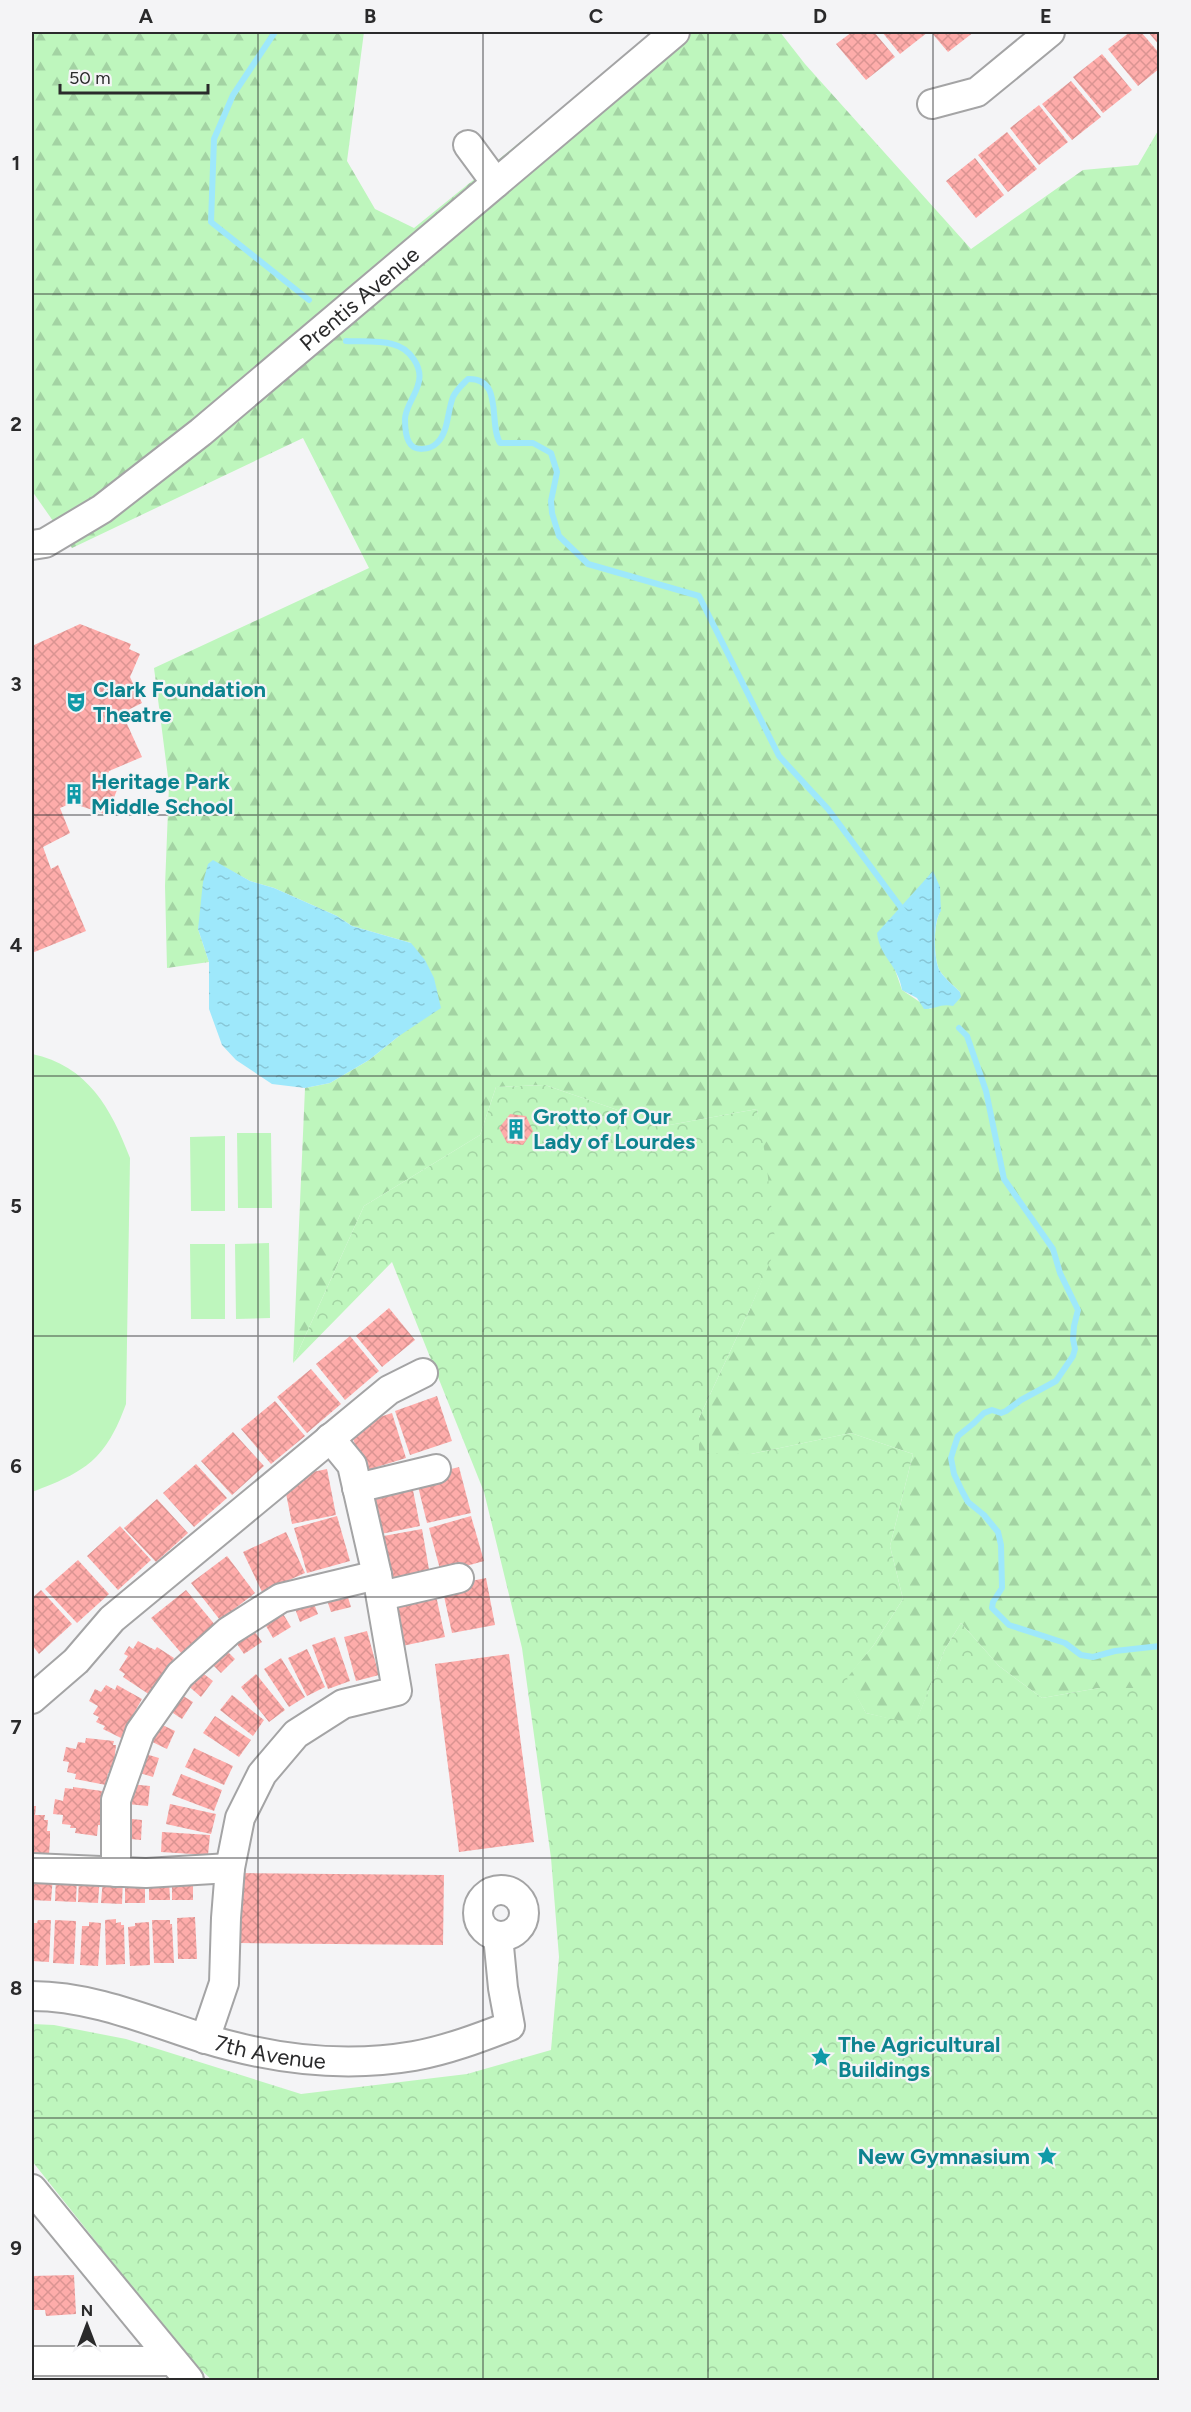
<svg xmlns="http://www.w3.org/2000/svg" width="1191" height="2412" font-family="Figtree,sans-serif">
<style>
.forest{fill:url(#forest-firs);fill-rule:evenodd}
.park{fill:url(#park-crowns)}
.garden{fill:#bef6bd}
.water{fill:url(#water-ripples)}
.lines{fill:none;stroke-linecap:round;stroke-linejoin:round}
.stream{stroke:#9ee8fb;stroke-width:6}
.building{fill:url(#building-cross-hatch)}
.minor-casing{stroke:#a4a4a5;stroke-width:32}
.minor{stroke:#fff;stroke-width:28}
.grid{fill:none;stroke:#2a2a2b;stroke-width:1.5;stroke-opacity:0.55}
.labels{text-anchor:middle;stroke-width:4.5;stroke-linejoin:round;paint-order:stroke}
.street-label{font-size:22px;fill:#2a2a2b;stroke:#f4f4f6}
.culture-label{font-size:22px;font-weight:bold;fill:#0d838f;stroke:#f4f4f6;text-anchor:start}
.neatline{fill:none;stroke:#2a2a2b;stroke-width:2}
.grid-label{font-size:20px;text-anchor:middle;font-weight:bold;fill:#2a2a2b}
</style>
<defs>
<pattern id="forest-firs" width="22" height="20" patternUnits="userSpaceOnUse" patternTransform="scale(1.5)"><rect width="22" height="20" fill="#bef6bd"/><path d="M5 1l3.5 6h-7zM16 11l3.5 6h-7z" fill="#a3d3a3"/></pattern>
<pattern id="park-crowns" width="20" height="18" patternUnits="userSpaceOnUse" patternTransform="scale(1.5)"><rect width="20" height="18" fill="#bef6bd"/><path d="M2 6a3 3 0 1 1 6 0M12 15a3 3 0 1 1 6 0" fill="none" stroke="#a3d3a3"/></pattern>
<pattern id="water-ripples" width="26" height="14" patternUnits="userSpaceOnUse" patternTransform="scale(1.5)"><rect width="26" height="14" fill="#9ee8fb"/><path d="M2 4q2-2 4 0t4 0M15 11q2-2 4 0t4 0" fill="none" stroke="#88c7d7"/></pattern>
<pattern id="building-cross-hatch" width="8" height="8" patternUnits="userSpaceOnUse" patternTransform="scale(1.5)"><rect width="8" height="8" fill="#feacaa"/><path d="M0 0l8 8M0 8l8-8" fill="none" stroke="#da9492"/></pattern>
</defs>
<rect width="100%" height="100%" fill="#f4f4f6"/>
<path class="forest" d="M32,32H364L347,161L375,209L414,228L656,32H780L805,64L971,249L1083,170L1138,165L1159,129V1688H1099L1042,1698L999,1666L961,1623L945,1649L915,1725L866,1713L846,1678L873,1646L903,1599L890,1546L913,1454L851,1433L751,1454H699V1418L750,1309L775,1248L757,1109L664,1126L545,1085L496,1087L480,1135L364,1206L293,1363L305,1088L330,1083L369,1060L399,1036L411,943L352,926L337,916L274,888L250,881L213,861L198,929L209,962L167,968L165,886L169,785L154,668L369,568L303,438L72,548L32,491ZM941,911C933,920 933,960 940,971C945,979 954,986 960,992L947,1005H938L930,1009L902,990L893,964Z"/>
<path class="park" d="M545,1085L664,1126L757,1109L766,1160L776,1248L750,1309L699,1418V1453L751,1454L851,1433L913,1454L890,1546L903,1599L873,1646L847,1678L866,1713L915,1724L945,1649L961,1623L999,1666L1042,1698L1099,1688H1159V2380H212L190,2360L32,2161V2024L54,2025L126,2039L301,2094L467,2074L551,2050L559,1957L551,1858L522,1648L484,1492L392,1262L293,1363L364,1206L480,1135L496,1087Z"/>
<path class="garden" d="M32,1054C88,1066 111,1108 130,1158L126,1404C106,1459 86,1472 32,1492Z
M237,1133H271L272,1208H238Z
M225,1136V1211H191L190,1137Z
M269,1243L270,1318L236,1319L235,1244Z
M190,1244H225V1319H191Z"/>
<path class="water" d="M213,860L250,881L274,888L337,916L352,926L411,943L425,960L434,978L441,1008L399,1036L369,1060L330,1083L305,1088L272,1084L236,1060L222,1045L209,1009V962L198,929L203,882L208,864Z
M933,871L940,887L941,911C933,920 933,960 940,971C945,979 954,986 960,992L961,997L953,1006C942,1003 935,1009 924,1009L917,998L902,990C898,964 880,958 877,933Z"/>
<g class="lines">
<path class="stream" d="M275,32L233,95L214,139L211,222L309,300
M346,341C360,342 378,340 392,344C410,348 424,368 418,385C415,396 405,408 405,419C405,425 406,437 409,442C414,452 430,450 437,443C449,431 447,412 453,397C456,390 463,384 468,379C504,378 488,423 500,443H533L551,453L557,472L551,501L552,513L559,536L588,564L699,596L779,756L828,809L905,913
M959,1028L967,1036L986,1091L1004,1179L1053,1249L1060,1273L1078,1310L1074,1326L1073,1339L1075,1349L1073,1356L1056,1381L1021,1400L1006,1411L1001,1413L992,1410L984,1413L974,1423L958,1436L954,1448L951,1458L954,1474L962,1491L968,1502L984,1515L998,1532L1001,1545L1002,1588L993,1602L992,1608L1009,1625L1065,1643L1081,1655L1093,1657L1115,1651L1160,1646"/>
</g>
<path class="building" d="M852,32H874L895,57L866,80L836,44Z
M882,32H928L900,54Z
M931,32H974L948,52Z
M1130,32H1141L1160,54V68L1138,86L1108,49Z
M1148,32H1160V46Z
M1102,54L1132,90L1103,113L1073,77Z
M1071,81L1101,117L1072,140L1042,104Z
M1039,105L1068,142L1039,165L1010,128Z
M1007,132L1037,169L1008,192L978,155Z
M975,158L1004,195L976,218L946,181Z
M80,624L131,644L129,649L140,654L130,677L142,703L122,713L142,757L109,771L106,779L119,785L107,815L72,803L60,808L70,833L43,847L51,869L58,865L86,931L32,953V646Z
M510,1114L526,1116L533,1131L523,1145L507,1143L499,1128Z
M389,1308L415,1340L382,1367L356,1336Z
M350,1336L379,1371L345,1400L316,1364Z
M311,1369L341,1404L307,1433L277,1397Z
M437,1396L452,1441L410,1455L395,1411Z
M275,1401L305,1436L271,1464L241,1429Z
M392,1413L406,1458L364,1471L349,1427Z
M233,1432L264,1466L232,1495L201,1461Z
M196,1464L227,1498L194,1527L163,1493Z
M459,1467L471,1513L427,1523L416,1478Z
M327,1469L336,1515L292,1524L283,1478Z
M411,1480L420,1526L376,1535L367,1489Z
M157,1499L188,1533L156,1562L124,1528Z
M337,1516L350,1561L307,1573L294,1528Z
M471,1516L484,1561L441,1573L429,1528Z
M120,1526L151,1560L118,1590L87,1556Z
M422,1529L430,1575L386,1583L378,1537Z
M286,1532L305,1573L262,1592L243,1552Z
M227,1556L255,1593L220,1620L191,1583Z
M78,1560L109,1594L77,1623L45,1589Z
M486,1578L495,1625L452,1633L442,1587Z
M345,1588L351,1607L331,1612L325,1594Z
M41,1590L72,1624L39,1654L32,1645V1598Z
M186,1590L216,1626L182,1654L151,1618Z
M435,1591L445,1637L402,1646L391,1600Z
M310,1594L318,1614L300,1622L292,1601Z
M279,1607L291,1627L273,1638L262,1619Z
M248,1622L262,1642L244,1654L230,1634Z
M367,1631L379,1675L356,1681L344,1637Z
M335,1637L350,1681L328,1689L312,1645Z
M138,1641L155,1650L157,1647L174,1658L150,1695L123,1677L125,1674L119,1670L128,1656L124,1654L129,1646L133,1649Z
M220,1644L235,1659L221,1673L206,1658Z
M307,1649L325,1687L307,1696L288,1658Z
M509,1654L534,1842L459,1852L435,1664Z
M281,1658L305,1697L289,1707L264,1669Z
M195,1667L213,1681L201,1697L185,1683Z
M256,1674L285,1710L269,1722L241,1687Z
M106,1685L115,1690L117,1685L142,1699L133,1715L137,1717L127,1726L121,1738L103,1729L105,1726L96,1722L99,1717L93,1714L98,1706L89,1701L95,1689L101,1692Z
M175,1691L193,1702L182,1719L164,1707Z
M232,1695L264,1720L253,1736L220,1710Z
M215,1716L251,1740L239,1757L203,1733Z
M154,1721L175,1731L167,1749L146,1739Z
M86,1738L114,1741L113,1745H116L113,1774L108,1773L106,1785L75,1779L76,1774L67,1772L69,1762L63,1761L66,1747L76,1749L78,1742L85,1743Z
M194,1748L233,1766L224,1785L185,1767Z
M139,1752L159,1758L153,1777L133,1771Z
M181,1774L222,1790L214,1811L172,1795Z
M129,1784L150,1786L148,1806L127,1804Z
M73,1787L102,1791L100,1811H104L103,1825H98L97,1836L75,1833L76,1828H70L71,1825L62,1824L63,1815L53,1814L55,1799L63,1801L65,1788L73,1789Z
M170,1804L216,1814L211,1834L166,1824Z
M32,1806H36L35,1815H45L44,1820H48L47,1831H50V1841L49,1854L36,1853V1857H32Z
M122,1818L142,1820L141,1840L120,1838Z
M162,1832L210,1835L208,1855L161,1852Z
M240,1873L444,1875L443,1945L239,1943Z
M32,1875L53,1876L51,1901L32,1900Z
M56,1876L77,1877L76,1902L55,1901Z
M79,1876L100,1877L98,1903L78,1902Z
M172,1877H193V1900H172Z
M103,1878L123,1879L122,1904L101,1903Z
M149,1878H169L170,1900H149Z
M125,1879H145V1903H125Z
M195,1917L197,1959H178L177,1918Z
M116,1919V1923L121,1922V1925H124L125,1964L106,1965L105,1920Z
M38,1920H51L49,1962L32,1961V1923H37Z
M55,1920L76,1921L74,1964L53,1963Z
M152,1920H170V1924H172L174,1963H154Z
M89,1922L101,1923L98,1966L80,1965L82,1926H89Z
M149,1922L150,1965L130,1966L128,1927L135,1926V1923Z
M74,2275L76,2314L46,2316L45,2310H32V2276Z"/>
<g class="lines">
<g class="minor-casing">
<g id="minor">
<path d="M932,104L977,92L1050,32"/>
<path d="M468,145L496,183"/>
<path id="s1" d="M32,545L45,543L102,509L201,432L675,32"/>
<path d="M357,1488L436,1469"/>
<path d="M381,1596L459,1578"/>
<path d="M32,1699L76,1661L112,1619L389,1390L423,1373"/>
<path d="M32,1868L146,1873L230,1868"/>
<path d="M116,1872V1800L140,1732L180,1675L229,1631L281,1598L377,1575"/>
<circle cx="501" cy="1913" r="23"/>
<path id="s2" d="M32,1996C91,1996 147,2020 203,2038C271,2059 344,2068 414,2056C447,2050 479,2038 510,2026L503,1988L498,1936"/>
<path d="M205,2039L224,1983L226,1918L230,1868L240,1818L262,1774L296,1734L343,1704L397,1691L377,1575L352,1465L330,1438"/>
<path d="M32,2189L189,2380"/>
<path d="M32,2361H171"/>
</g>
</g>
<use href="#minor" class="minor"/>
</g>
<path class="grid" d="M258,32V2380M483,32V2380M708,32V2380M933,32V2380M32,294H1160M32,554H1160M32,815H1160M32,1076H1160M32,1336H1160M32,1597H1160M32,1858H1160M32,2118H1160"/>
<defs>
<g id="theatre-bare" transform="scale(1.62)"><path d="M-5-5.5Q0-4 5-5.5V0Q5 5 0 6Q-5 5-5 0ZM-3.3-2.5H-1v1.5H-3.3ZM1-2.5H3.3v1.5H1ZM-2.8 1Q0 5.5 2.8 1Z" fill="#0f9aa8" stroke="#f4f4f6" stroke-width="2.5" paint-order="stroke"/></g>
<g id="building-bare" transform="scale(1.62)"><path d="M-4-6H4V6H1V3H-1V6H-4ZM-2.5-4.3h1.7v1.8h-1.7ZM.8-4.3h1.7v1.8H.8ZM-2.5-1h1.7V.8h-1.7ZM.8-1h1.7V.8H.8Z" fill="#0f9aa8" stroke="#f4f4f6" stroke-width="2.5" paint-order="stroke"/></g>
<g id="sight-bare" transform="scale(1.62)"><path d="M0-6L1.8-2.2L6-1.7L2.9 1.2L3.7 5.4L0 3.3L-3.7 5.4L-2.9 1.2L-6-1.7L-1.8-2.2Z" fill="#0f9aa8" stroke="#f4f4f6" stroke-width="2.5" paint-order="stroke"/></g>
</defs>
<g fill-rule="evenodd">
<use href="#theatre-bare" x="76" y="702"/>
<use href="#building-bare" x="74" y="794"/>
<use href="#building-bare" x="516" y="1129"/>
<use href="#sight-bare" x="821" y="2057"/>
<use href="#sight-bare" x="1047" y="2156"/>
</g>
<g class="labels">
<g class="street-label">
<text dy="8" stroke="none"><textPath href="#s1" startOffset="412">Prentis Avenue</textPath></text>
<text dy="8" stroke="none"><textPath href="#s2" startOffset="246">7th Avenue</textPath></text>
</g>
<g class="culture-label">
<text x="93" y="697">Clark Foundation<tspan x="93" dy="25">Theatre</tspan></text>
<text x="91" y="789">Heritage Park<tspan x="91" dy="25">Middle School</tspan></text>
<text x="533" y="1124">Grotto of Our<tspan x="533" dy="25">Lady of Lourdes</tspan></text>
<text x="838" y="2052">The Agricultural<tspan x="838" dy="25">Buildings</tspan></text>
<text x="1030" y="2164" text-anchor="end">New Gymnasium</text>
</g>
</g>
<rect width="1191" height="2412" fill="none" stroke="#f4f4f6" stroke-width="66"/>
<g transform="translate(87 2325)" stroke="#f4f4f6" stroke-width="4.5" paint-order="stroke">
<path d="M0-4.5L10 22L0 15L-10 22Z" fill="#2a2a2b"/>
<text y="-9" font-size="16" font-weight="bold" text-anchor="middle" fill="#2a2a2b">N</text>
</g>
<path d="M60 84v9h148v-9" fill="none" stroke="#2a2a2b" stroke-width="3"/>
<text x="69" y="84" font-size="18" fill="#2a2a2b" stroke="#f4f4f6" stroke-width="4.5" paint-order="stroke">50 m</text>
<rect x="33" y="33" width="1125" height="2346" class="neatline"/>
<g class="grid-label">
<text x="146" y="23">A</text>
<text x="370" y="23">B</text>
<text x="596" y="23">C</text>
<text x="820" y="23">D</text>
<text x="1046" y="23">E</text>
<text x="16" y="170">1</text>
<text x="16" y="431">2</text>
<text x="16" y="691">3</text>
<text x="16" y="952">4</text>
<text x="16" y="1213">5</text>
<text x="16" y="1473">6</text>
<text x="16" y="1734">7</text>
<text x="16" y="1995">8</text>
<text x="16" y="2255">9</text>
</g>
</svg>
